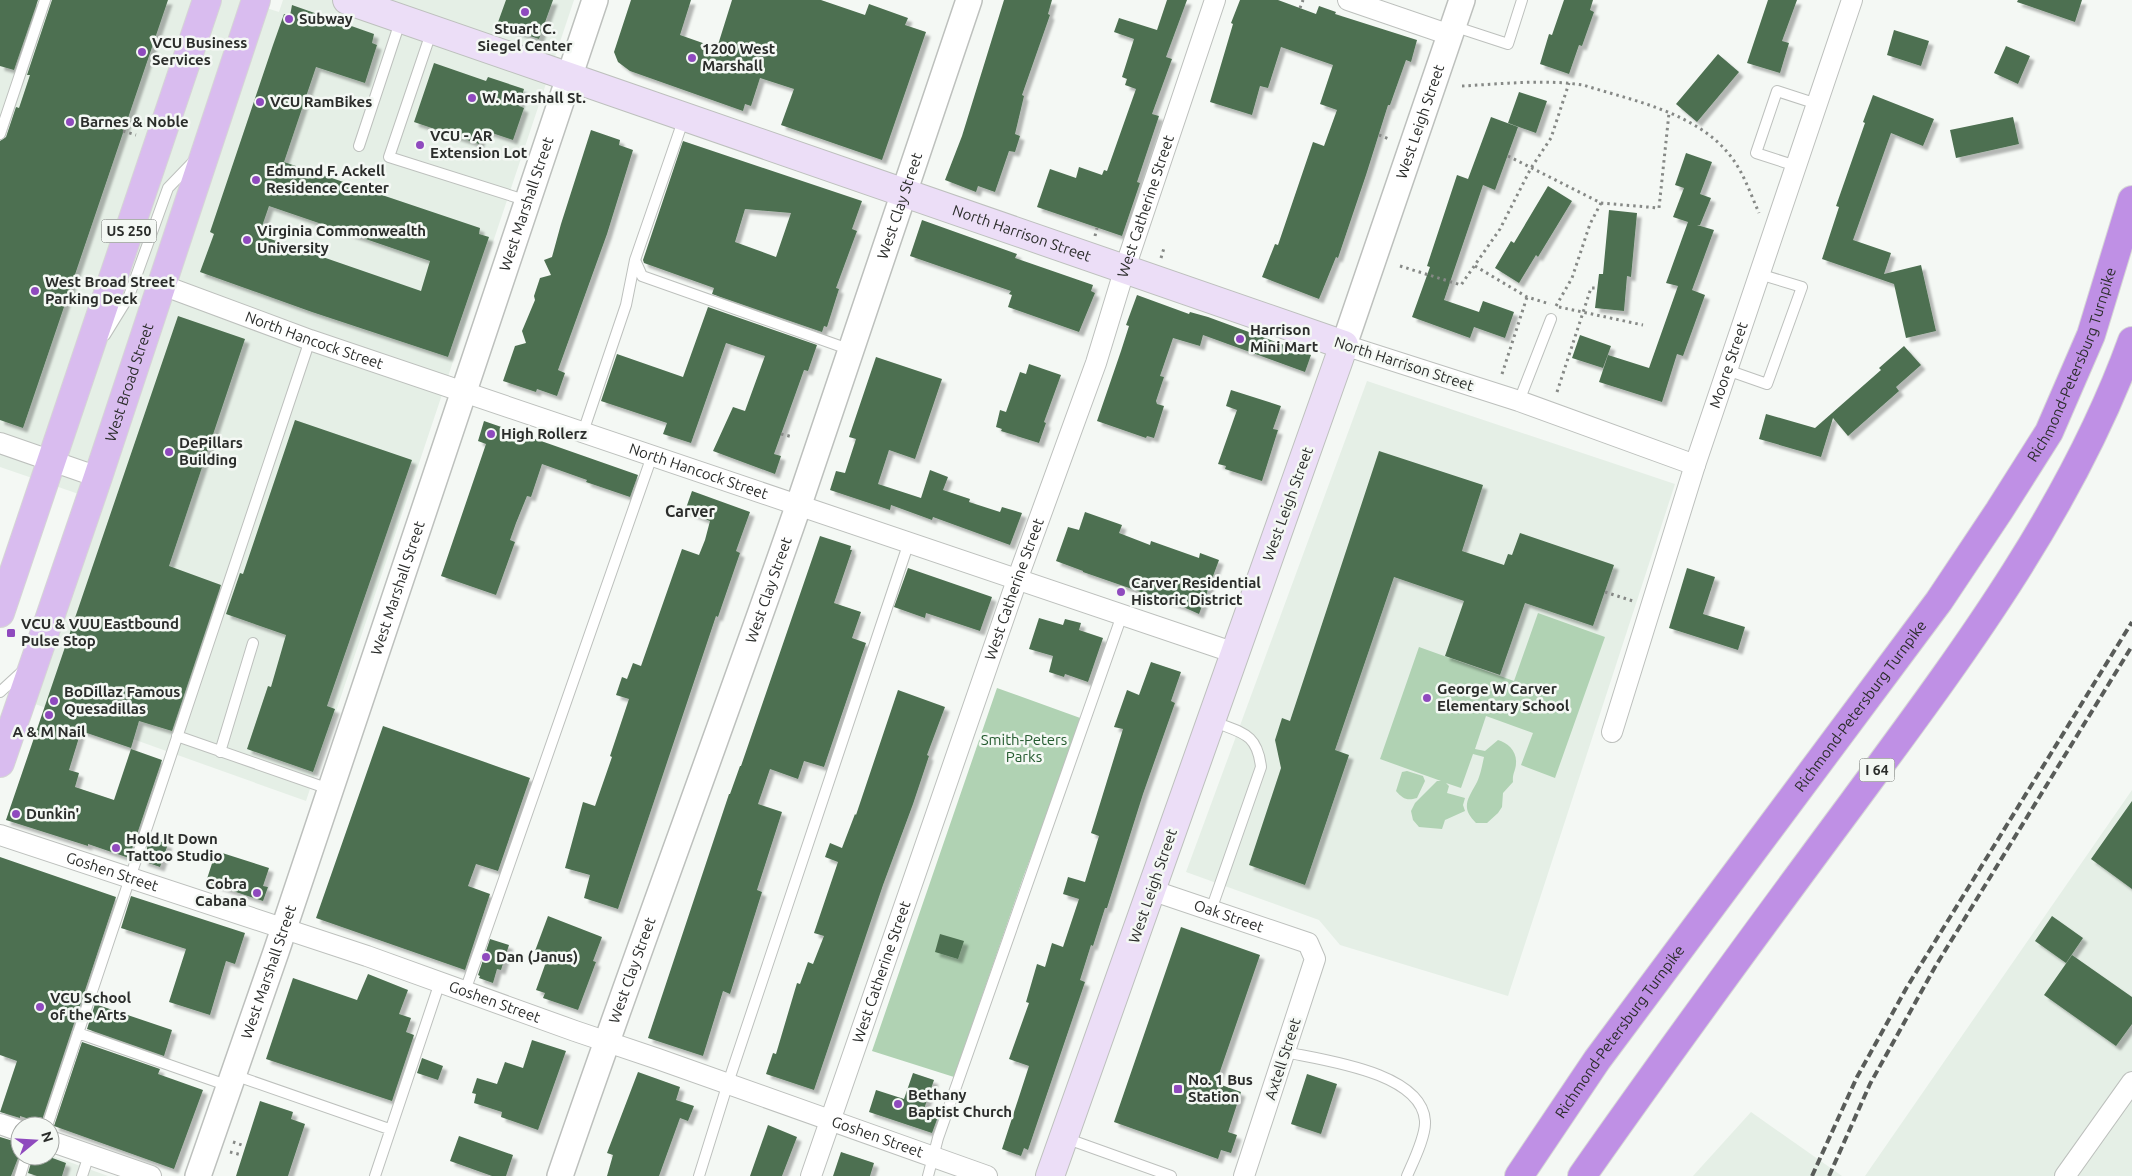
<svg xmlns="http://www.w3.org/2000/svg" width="2132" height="1176" font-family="Ubuntu,sans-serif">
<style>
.built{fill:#e5efe6}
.green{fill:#b0d2b3}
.building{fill:#4d7051;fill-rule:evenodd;filter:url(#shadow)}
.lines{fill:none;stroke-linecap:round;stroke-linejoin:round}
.service-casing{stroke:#bdc0bd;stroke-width:12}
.minor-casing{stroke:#bdc0bd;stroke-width:22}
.tertiary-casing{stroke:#bdc0bd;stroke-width:28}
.secondary-casing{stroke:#bdc0bd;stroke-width:30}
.primary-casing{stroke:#d5d5d5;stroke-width:30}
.motorway-casing{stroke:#d5d5d5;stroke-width:30}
.path{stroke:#868986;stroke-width:3;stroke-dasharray:2.5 4;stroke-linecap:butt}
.service{stroke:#fff;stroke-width:10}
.minor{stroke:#fff;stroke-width:20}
.tertiary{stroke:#fff;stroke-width:25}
.secondary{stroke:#ecdef7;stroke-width:28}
.primary{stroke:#d9bcef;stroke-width:28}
.motorway{stroke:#bf90e5;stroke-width:28}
.rail{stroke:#595c59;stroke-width:4;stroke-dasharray:8 4;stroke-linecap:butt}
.poi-dot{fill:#8f4abe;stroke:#f4f8f4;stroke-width:2}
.labels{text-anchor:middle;stroke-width:5;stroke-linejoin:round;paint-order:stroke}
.shield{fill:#f4f8f4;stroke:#676a67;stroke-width:1}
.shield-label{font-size:14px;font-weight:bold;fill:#2b2d2b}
.poi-label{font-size:15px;font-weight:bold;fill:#2b2d2b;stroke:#f4f8f4;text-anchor:start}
.street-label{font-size:15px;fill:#2b2d2b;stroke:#f4f8f4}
.park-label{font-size:15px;fill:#235a2e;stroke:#f4f8f4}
.neighbourhood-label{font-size:16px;font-weight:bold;fill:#2b2d2b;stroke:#f4f8f4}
</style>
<defs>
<filter id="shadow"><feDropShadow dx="4.5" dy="4.5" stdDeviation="1" flood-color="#0004"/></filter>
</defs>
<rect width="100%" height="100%" fill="#f4f8f4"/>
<path class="built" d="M0,0H241L279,12L283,0H574L306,801L35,704L102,502L0,467Z
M1367,381L1675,484L1508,996L1340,945L1319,920L1186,872Z
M2132,790V1176H1865Z
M1751,1112L1842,1176H1693Z
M0,1137L20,1144V1156L50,1155L108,1176H0Z"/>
<path class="green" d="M1538,613L1605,637L1555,778L1521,765L1533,733L1486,716L1475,749L1485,751L1498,740C1508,743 1517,751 1516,763C1516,770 1512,774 1513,782L1503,793L1502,807L1498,813L1487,823H1476C1461,808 1467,800 1476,784C1480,777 1482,766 1484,757L1473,754L1461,788L1446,783L1449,786L1447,793L1465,798L1463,805L1465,811L1445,820L1442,829L1419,827L1413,820L1411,811L1415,803L1437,781H1441L1380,759L1419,647L1514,681Z
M997,688L1083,719L1024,875L954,1077L872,1051Z
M1407,771L1423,776L1425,781L1417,798C1407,801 1403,799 1396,791L1402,772Z"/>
<path class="building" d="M0,0H38L14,70L0,66Z
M52,0H168L23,428L0,420V141L6,137L16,107L19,108L30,75H27Z
M506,0H553L539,39L497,25Z
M631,0H691L680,35L717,48L732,0H821L865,15L869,4L908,18L905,25L926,32L882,160L781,125L794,89L760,78L751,106L745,104L743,111L630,71L618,62L614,52Z
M1004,0H1052L1048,14L1050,15L1022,95L1024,96L1015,134L1020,136L1015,152L1009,151L995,192L978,186L976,192L945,180L962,136Z
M1167,0H1187L1166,57L1172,59L1152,114L1159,116L1137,182L1140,183L1122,236L1037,207L1050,169L1076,178L1079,167L1102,175L1104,170L1107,171L1136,89L1125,85L1127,79L1122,77L1134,39L1114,32L1119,18L1157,30Z
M1240,0H1278L1316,14L1319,6L1336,12L1335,14L1417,40L1411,62L1406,60L1390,105H1388L1366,175L1338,258L1336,257L1319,299L1262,277L1275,244L1278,245L1313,142L1324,146L1337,110L1320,104L1333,65L1281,47L1268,88L1260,86L1252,115L1210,102L1233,24L1231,23Z
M1564,0H1593L1590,10L1594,12L1582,46L1579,45L1569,74L1540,64L1549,34L1552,35Z
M1768,0H1797L1782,41L1789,43L1780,73L1747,63Z
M2018,0H2082L2075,22L2017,2Z
M292,5L374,34L372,43L377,45L365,83L316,67L284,162L480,228L479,234L489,237L448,357L312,312L200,272L214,234L210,232L273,45L284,14L290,16ZM269,206L430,261L421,291L259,235Z
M1894,30L1929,41L1921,66L1887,55Z
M2006,46L2030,56L2018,84L1994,73Z
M1718,54L1739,72L1697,122L1676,104Z
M434,63L486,81L488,77L524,89L519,106L524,108L513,140L483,130L479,144L414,122Z
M1519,92L1547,101L1536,133L1508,123Z
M1873,95L1934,119L1923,146L1891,133L1853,240L1891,253L1884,274L1921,265L1936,331L1906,338L1894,284L1822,259L1839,207L1836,206L1865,123L1863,122Z
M1491,117L1518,127L1495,190L1483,185L1444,300L1479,312L1483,301L1514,312L1505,338L1474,327L1470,338L1412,317L1430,267L1427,266L1457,175L1468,179Z
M2013,117L2019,144L1956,158L1950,130Z
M591,130L620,140L619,145L633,150L607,234L558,370L565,373L557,396L537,389L536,392L503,381L515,346L526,343L522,331L535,300L534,296L540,278L551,275L544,260L552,257L561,224Z
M683,141L862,201L852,229L857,231L836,288L839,289L827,327L824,326L822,332L712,294L714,288L644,263L643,260ZM745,209L791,213L776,257L735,242Z
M1686,153L1712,162L1700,194L1711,198L1700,225H1697L1714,230L1692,290L1705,295L1683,356L1677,354L1662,402L1599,382L1608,355L1649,368L1678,286L1666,283L1688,222L1673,217L1684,188L1675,185Z
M1548,186L1572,201L1538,257L1536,255L1519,283L1495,268L1511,241L1514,243Z
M1609,210L1637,213L1631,277L1627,276L1624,311L1595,308L1599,274H1603Z
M922,220L1017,254L1015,258L1093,285L1091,291L1095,293L1079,332L1008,307L1012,295L1009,294L1011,291L910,256Z
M1137,295L1189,314L1190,312L1208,317L1311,355L1305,372L1203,335L1200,346L1173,338L1160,376L1164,377L1156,401L1157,404L1164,406L1154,438L1147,436L1146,438L1097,421L1121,351L1129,326L1126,325Z
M708,307L817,345L808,371L804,370L774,454L781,456L775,474L713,451L733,407L745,411L765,356L726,343L691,443L663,434L667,423L601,401L617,354L683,377Z
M178,316L245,339L169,566L221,585L172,731L139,721L131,748L81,731L69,770L79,773L75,787L114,800L131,749L162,760L129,858L88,844V846L6,820Z
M1580,335L1611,346L1603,368L1572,358Z
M1904,346L1921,365L1896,387L1899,391L1848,436L1833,418L1821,457L1759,439L1766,414L1815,428L1881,370L1879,368Z
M876,357L942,379L915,459L889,450L878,484L921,498L930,470L948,477L943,490L970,499L969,502L1000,512L1002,507L1022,513L1010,545L933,517L932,520L891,505L890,510L830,490L836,471L845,473L856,439L849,437Z
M1029,364L1061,375L1044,422L1046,423L1039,443L1001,431L1002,429L996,427L1000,410L1006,412L1020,372L1026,374Z
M1231,390L1281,406L1273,429L1278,430L1262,481L1225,469L1226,466L1218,464L1237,410L1226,406Z
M295,420L412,460L327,706L335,709L313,772L247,749L268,686L271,687L286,635L226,614L240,573L243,574Z
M484,421L638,475L630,497L586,482L587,480L542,464L531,497L527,496L516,523L510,540L515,542L496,595L441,576L486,444L478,441Z
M1379,451L1483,485L1462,551L1504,565L1508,554L1512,555L1520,533L1614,565L1593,626L1525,603L1500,675L1445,656L1464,601L1394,577L1335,750L1349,755L1305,885L1249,865L1281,768L1275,740L1282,718L1290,721Z
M692,491L750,512L736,551L740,553L718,617L716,616L618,909L584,898L590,875L565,868L583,802L595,806L612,757L610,756L629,699L616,695L622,677L627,679L633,663L641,666L682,549L699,555L705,540L710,521L685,511Z
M1085,512L1122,525L1119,533L1150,545L1151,541L1199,558L1200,553L1219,560L1199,614L1181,606L1083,572V571L1056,561L1068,527L1079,530Z
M820,536L851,546L850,550H852L834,603L861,612L852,638L866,643L824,767L804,761L798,779L770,769L758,804L782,812L757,890L762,892L730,994L723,991L703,1056L648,1038L729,794H730L740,766H741Z
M908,568L992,597L980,631L926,613L925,618L894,607Z
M1687,568L1715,577L1703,614L1745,627L1738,650L1669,628Z
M1039,618L1063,625L1065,619L1081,623L1079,630L1103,638L1088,682L1065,674L1064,677L1049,672L1053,656L1029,649Z
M1151,662L1181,672L1171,701L1175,703L1143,794L1107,908H1105L1093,946L1091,945L1080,980L1085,982L1028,1150L1024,1148L1021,1156L1002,1149L1029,1066L1009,1059L1029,1003L1026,1002L1037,964L1045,967L1052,943L1063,947L1079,899L1063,894L1068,877L1085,882L1099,836L1091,833L1123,729L1114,727L1127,690L1139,695Z
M898,690L945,707L927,755L929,756L913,804L883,885L814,1090L766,1074L773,1053L776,1054L797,983L800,984L808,962L813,964L824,936L814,933L838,862L825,857L830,843L842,848L855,814L856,815Z
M383,726L530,778L498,871L476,864L468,886L490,894L465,970L316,918Z
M2132,801V889L2091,859Z
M150,838L168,844L160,867L143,861Z
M216,851L269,868L263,886L268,887L263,901L206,882Z
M0,857L116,897L41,1123L20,1116V1118L0,1112L17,1061L0,1055Z
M131,896L245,933L235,964L226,961L210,1015L169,1002L186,949L121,928Z
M548,916L602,937L593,961L596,962L578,1010L543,998L545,993L536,990L546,962H544L546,955L535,951Z
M2052,916L2083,938L2066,963L2035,941Z
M1181,927L1260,955L1216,1083L1241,1092L1228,1132L1237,1135L1231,1153L1221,1150L1218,1159L1114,1122Z
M940,934L964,941L958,959L935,952Z
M490,939L509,945L501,970L497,969L493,983L479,978L480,976L478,975Z
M2072,955L2132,997V1024L2116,1046L2044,995Z
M368,974L408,990L399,1014L411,1018L406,1032L414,1035L392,1101L266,1059L293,978L357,1000Z
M95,1004L172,1030L164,1056L87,1029Z
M532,1040L566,1051L538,1130L501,1117L502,1112L474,1103L476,1094L472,1093L477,1078L497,1084L505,1062L523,1068Z
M82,1042L160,1069L158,1074L203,1090L174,1169L54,1126Z
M422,1058L443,1066L438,1080L417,1073Z
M638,1072L680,1087L676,1100L694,1106L688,1121L680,1118L659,1176H607L613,1155L607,1153Z
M913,1073L934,1080L924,1109L939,1114L932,1133L869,1112L876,1090L904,1099Z
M1307,1074L1337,1084L1321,1134L1291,1124Z
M260,1101L293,1112L291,1119L305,1124L288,1176H236Z
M768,1125L797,1137L782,1176H750Z
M459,1136L513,1155L506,1176H492L450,1161Z
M0,1137L20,1143V1153L11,1176H0Z
M841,1152L874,1163L870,1176H833Z
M33,1156H47L66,1163L62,1176H37L28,1173Z"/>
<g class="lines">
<g class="service-casing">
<path id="service" d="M1453,26L1508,44L1522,0
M432,30L389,157L528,201
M684,118L635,260L642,276L851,350
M0,134L45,0
M359,146L401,19
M1796,166L1756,153L1777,91L1817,104
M105,335L129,296L168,188L194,161
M1727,370L1767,384L1802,287L1759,274
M1519,401L1551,319
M583,432L626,305L635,260
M0,692L24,670
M177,736L329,789
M220,752L253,643
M1211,910L1261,767C1257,732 1241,733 1212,721
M465,991L652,456
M78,1033L229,1086
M1285,1052C1322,1060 1422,1072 1425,1121C1426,1136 1413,1162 1407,1176
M234,1075L389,1129
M47,1126L310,340
M1065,1138L1171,1176
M20,1176L26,1156
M82,1176L89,1155
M375,1176L440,982
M699,1176L728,1083L909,542
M928,1176L938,1138L1122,615"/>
</g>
<g class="minor-casing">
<g id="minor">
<path d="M1348,0L1450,35"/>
<path id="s1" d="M162,285L310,340L1235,653"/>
<path d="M1344,345L1519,401L1695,465"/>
<path d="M0,443L98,477"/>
<path id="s2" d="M1612,732L1695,465L1852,0"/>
<path id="s3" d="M0,835L367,956L575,1031L658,1059L987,1176"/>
<path id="s4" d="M1151,890L1308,943L1315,959L1244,1176"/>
<path d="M0,1124L20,1131"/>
<path d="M50,1141L151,1176"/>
<path id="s5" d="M811,1176L1017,580L1096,363L1125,268L1215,0"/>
<path d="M2065,1176L2132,1082"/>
</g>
</g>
<g class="tertiary-casing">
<g id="tertiary">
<path id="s6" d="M1344,345L1462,0"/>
<path id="s7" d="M198,1176L276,952L595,0"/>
<path id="s8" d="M560,1176C637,951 721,729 799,504C856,336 913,168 969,0"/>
</g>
</g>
<g class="secondary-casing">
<g id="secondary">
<path id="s9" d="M347,0L1344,345L1050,1176"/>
</g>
</g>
<g class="primary-casing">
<g id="primary">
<path d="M0,613L207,0"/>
<path id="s10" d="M0,763L98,477L256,0"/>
</g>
</g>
<g class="motorway-casing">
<g id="motorway">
<path id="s11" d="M1519,1176L1597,1060L1939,601L1999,511L2049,432L2091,335L2132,200"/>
<path d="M1582,1176C1671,1049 1762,925 1854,801C1960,657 2071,510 2132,341"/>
</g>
</g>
<path class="path" d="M1300,8L1303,0
M1462,86C1502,84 1544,79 1583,85C1634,101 1699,113 1732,158C1744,174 1751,195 1759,213
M123,131L136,135
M1379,135L1389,139
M1508,156L1601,203L1659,208L1669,113
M1095,236L1097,228
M1161,258L1164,248
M1400,266L1461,285L1500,229L1531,168L1551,138L1569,83
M1475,266L1527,297L1550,304
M1556,306L1572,278L1590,224L1601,203
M1559,307L1643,325
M1502,374L1527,297
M1557,392L1591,288H1597
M781,434L793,437
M1605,592L1633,601
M233,1142L245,1146
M230,1152L242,1155"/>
<use href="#service" class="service"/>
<use href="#minor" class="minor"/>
<use href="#tertiary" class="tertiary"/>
<use href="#secondary" class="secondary"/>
<use href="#primary" class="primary"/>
<use href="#motorway" class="motorway"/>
<path class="rail" d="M1812,1176L1857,1077L1907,987L2132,622
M1829,1176L1870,1084L1935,967L2132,646"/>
</g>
<g class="poi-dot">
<circle cx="525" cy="12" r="5"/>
<circle cx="289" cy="19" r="5"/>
<circle cx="142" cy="52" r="5"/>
<circle cx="692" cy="58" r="5"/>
<circle cx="472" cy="98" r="5"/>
<circle cx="260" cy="102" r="5"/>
<circle cx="70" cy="122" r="5"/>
<circle cx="420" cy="145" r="5"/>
<circle cx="256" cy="180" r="5"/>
<circle cx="247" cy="240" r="5"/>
<circle cx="35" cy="291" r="5"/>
<circle cx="1240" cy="339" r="5"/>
<circle cx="491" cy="434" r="5"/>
<circle cx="169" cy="452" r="5"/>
<circle cx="1121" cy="592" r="5"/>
<rect x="6" y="628" width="10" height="10" rx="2.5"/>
<circle cx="1427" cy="698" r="5"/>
<circle cx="54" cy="701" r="5"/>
<circle cx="49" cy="715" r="5"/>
<circle cx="16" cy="814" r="5"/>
<circle cx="116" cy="848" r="5"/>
<circle cx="257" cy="893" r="5"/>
<circle cx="486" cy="957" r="5"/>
<circle cx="40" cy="1007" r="5"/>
<rect x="1173" y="1084" width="10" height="10" rx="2.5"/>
<circle cx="898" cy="1104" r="5"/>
</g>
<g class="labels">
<g class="shield">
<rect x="101.5" y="219.5" width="55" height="23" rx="4"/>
<rect x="1859.5" y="758.5" width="35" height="23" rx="4"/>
</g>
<g class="shield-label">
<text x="129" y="236">US 250</text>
<text x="1877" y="775">I 64</text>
</g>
<g class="poi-label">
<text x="299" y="24">Subway</text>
<text x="525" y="34" text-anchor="middle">Stuart C.<tspan x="525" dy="17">Siegel Center</tspan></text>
<text x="152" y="48">VCU Business<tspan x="152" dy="17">Services</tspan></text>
<text x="702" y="54">1200 West<tspan x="702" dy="17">Marshall</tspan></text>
<text x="482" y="103">W. Marshall St.</text>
<text x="270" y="107">VCU RamBikes</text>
<text x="80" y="127">Barnes &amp; Noble</text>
<text x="430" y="141">VCU - AR<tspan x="430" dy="17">Extension Lot</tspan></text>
<text x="266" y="176">Edmund F. Ackell<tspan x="266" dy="17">Residence Center</tspan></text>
<text x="257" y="236">Virginia Commonwealth<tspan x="257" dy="17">University</tspan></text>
<text x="45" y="287">West Broad Street<tspan x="45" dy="17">Parking Deck</tspan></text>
<text x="1250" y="335">Harrison<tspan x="1250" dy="17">Mini Mart</tspan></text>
<text x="501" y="439">High Rollerz</text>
<text x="179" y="448">DePillars<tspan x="179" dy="17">Building</tspan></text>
<text x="1131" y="588">Carver Residential<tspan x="1131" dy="17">Historic District</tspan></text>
<text x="21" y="629">VCU &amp; VUU Eastbound<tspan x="21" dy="17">Pulse Stop</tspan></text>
<text x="1437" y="694">George W Carver<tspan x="1437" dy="17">Elementary School</tspan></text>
<text x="64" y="697">BoDillaz Famous<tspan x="64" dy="17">Quesadillas</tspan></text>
<text x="49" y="737" text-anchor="middle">A &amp; M Nail</text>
<text x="26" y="819">Dunkin'</text>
<text x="126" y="844">Hold It Down<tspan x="126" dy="17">Tattoo Studio</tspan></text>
<text x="247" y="889" text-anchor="end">Cobra<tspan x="247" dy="17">Cabana</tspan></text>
<text x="496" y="962">Dan (Janus)</text>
<text x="50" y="1003">VCU School<tspan x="50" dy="17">of the Arts</tspan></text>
<text x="1188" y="1085">No. 1 Bus<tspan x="1188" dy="17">Station</tspan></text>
<text x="908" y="1100">Bethany<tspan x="908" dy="17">Baptist Church</tspan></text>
</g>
<g class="street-label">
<text dy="5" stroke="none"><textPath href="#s6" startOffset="236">West Leigh Street</textPath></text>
<text dy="5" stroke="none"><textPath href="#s7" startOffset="1026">West Marshall Street</textPath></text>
<text dy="5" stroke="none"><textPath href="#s5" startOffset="1026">West Catherine Street</textPath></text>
<text dy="5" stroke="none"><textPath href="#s8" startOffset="1028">West Clay Street</textPath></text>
<text dy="5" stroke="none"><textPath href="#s9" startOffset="714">North Harrison Street</textPath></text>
<text dy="5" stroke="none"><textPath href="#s1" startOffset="162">North Hancock Street</textPath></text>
<text dy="5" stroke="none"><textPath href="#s11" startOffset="985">Richmond-Petersburg Turnpike</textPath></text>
<text transform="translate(1404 364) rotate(18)" y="5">North Harrison Street</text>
<text dy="5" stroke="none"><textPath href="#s2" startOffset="385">Moore Street</textPath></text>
<text dy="5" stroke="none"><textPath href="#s10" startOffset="402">West Broad Street</textPath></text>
<text dy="5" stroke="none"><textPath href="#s1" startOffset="568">North Hancock Street</textPath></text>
<text transform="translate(1288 504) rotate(-70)" y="5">West Leigh Street</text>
<text dy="5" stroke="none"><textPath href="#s7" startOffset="621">West Marshall Street</textPath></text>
<text dy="5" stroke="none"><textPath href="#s8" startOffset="622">West Clay Street</textPath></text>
<text dy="5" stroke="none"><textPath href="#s5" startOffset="621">West Catherine Street</textPath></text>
<text dy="5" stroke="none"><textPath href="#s11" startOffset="581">Richmond-Petersburg Turnpike</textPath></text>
<text dy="5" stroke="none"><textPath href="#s3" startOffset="118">Goshen Street</textPath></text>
<text transform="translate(1153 886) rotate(-71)" y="5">West Leigh Street</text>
<text dy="5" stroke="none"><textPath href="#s4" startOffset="82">Oak Street</textPath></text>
<text dy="5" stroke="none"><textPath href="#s8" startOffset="218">West Clay Street</textPath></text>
<text dy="5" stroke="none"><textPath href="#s5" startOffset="216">West Catherine Street</textPath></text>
<text dy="5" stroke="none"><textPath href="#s7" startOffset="216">West Marshall Street</textPath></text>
<text dy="5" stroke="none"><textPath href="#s3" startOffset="522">Goshen Street</textPath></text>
<text dy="5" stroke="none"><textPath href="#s11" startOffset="176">Richmond-Petersburg Turnpike</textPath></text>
<text transform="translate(1283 1059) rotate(-72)" y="5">Axtell Street</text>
<text dy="5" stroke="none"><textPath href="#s3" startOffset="928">Goshen Street</textPath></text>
</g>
<g class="park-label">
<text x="1024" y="745">Smith-Peters<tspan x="1024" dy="17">Parks</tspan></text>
</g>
<g class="neighbourhood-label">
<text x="690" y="517">Carver</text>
</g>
</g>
<g transform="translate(35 1141) rotate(72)"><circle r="24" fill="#f4f8f4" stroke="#a4a7a4"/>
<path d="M0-4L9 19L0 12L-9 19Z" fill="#8f4abe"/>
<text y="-8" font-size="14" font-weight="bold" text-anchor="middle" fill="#2b2d2b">N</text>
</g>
</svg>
